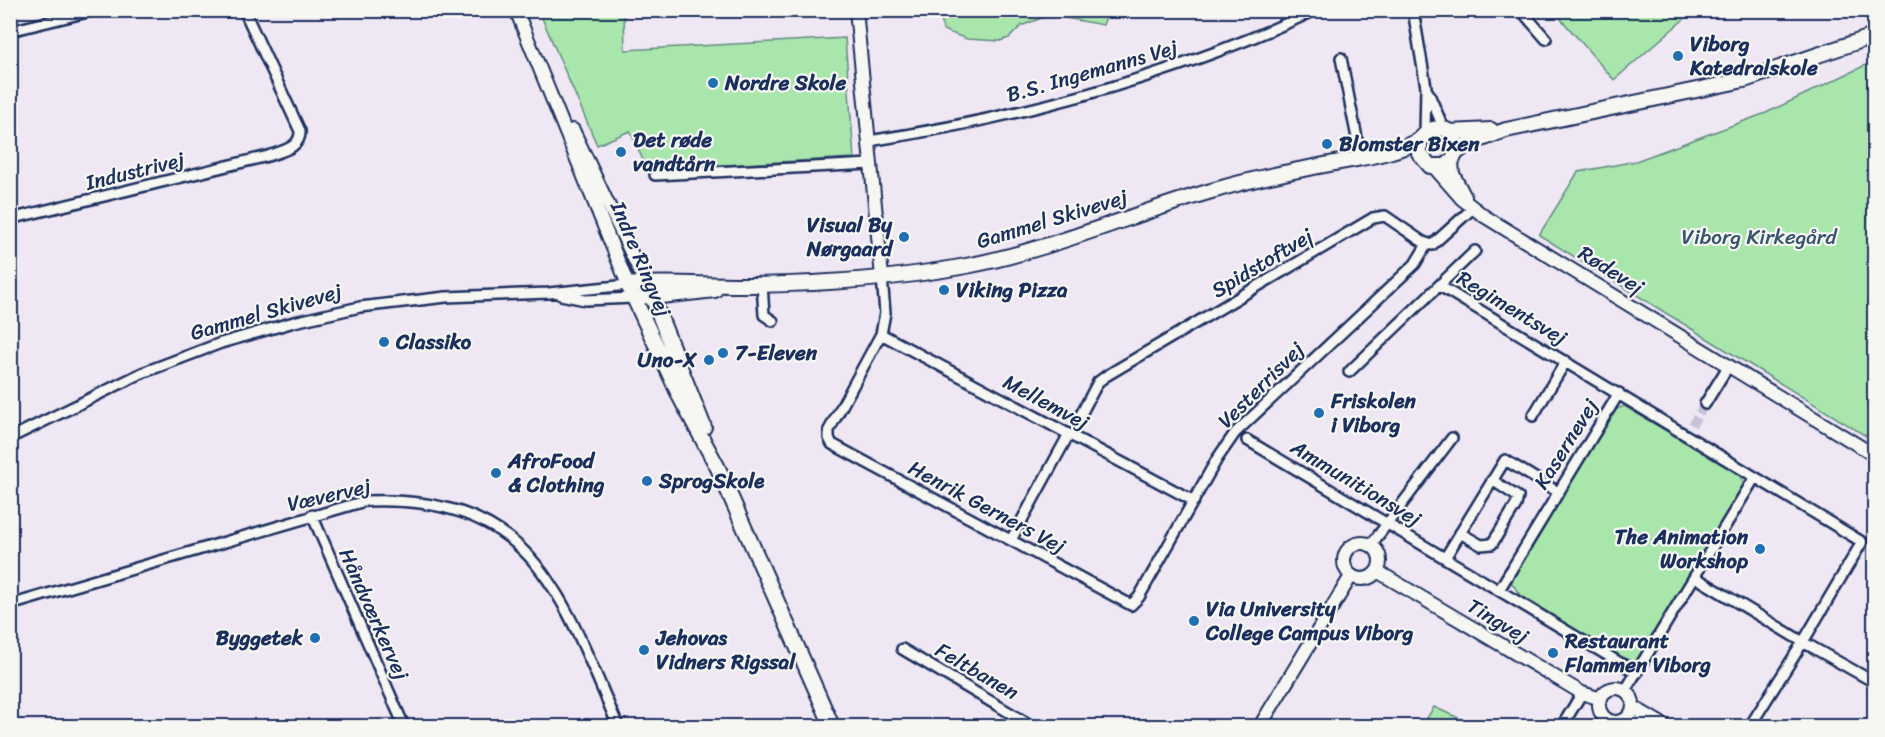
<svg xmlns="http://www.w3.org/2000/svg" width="1885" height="737" font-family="Sriracha,sans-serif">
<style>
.green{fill:#a9e6ac;stroke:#628a85;stroke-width:1.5}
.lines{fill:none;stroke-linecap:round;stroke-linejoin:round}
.minor-tunnel{stroke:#c5c2d5;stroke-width:9;stroke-dasharray:9 4.5;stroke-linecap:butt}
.minor-casing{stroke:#1b2f5e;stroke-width:14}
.tertiary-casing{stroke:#1b2f5e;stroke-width:16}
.secondary-casing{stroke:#1b2f5e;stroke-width:18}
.minor{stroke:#f6f6f2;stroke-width:9}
.tertiary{stroke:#f6f6f2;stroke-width:12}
.secondary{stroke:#f6f6f2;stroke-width:14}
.poi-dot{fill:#1f6fb2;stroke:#f6f6f2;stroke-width:2}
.labels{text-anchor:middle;stroke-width:4.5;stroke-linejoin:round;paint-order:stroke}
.poi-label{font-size:21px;font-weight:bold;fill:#1b2f5e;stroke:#f6f6f2;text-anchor:start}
.street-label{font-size:21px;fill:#1b2f5e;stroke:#f6f6f2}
.park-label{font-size:21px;fill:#37546e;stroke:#f6f6f2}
</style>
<rect width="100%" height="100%" fill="#efe7f3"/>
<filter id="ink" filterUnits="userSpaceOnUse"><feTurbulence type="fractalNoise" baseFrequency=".0167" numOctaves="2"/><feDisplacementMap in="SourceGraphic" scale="12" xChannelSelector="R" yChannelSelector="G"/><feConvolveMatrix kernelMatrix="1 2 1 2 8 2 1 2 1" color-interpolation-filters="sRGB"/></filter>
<g filter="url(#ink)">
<path class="green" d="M539,11H624L625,50L845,38L854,158L647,169L630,131L597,145Z
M940,11V10L1108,11L1103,25L1049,15L1021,26L1009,38L1000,41L967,39L943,30Z
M1689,11L1691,13L1614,80L1554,11Z
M1874,61V441L1539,235L1578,172L1636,161L1766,113Z
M1624,406L1741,475L1744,485L1642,655L1633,661L1622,658L1520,595L1511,582L1615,410Z
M1434,707L1476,726H1422Z"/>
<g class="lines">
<path class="minor-tunnel" d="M1692,425L1705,404"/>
<g class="minor-casing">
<path id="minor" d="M1413,10L1426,87L1425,133
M1521,10L1546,39
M10,31L96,10
M1341,58L1361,158
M1428,92L1444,129
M869,141C1024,117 1174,76 1316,10
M655,175L871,164
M10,219L268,156C282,151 301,148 300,131L244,10
M882,277L885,313L881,334L829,430V438L832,444L1131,605L1139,597L1217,459L1235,433L1415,264L1427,244
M762,284L764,315L773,321
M1440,286L1862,542L1803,642L1695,577
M561,295L585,300L634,298
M881,334L1194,501
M1349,372L1475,251
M1705,404L1729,365
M1533,416L1566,361
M1079,418L1098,382L1106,376L1373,218L1385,216L1423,242L1432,245L1473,208
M10,438L142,373L221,343L294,322L360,307L446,297L549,293L628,285
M1247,440L1637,673
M312,515L404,726
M1460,533L1481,545L1492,544L1516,505L1518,497L1492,480
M1011,540L1069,434
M1371,545L1452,438
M1445,558L1505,460L1558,492
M1499,590L1619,393
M10,605L365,501C534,494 561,594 618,726
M902,649L1032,726
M1625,691L1755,477
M1562,726L1582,693
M1750,726L1803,642L1874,682"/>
</g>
<g class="tertiary-casing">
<path id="tertiary" d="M516,10L628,285
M856,10L882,277
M573,130L652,297L634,298
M1452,162L1453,174L1465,197
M1434,167L1462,199L1484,216L1874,455
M1344 561a18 18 0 1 1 36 0a18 18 0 1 1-36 0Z
M1377,571L1582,693L1601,699
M1599 705a17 17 0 1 1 34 0a17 17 0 1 1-34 0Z
M1633,707L1665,726
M1626,719L1643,726
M1260,726L1351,576"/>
</g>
<g class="secondary-casing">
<path id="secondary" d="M1449,132L1491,130
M1457,152L1468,144L1506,130L1744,80L1874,36
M704,427L652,297L715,290
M832,726L718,468L681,399L628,285C670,281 709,286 750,285C822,284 896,279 966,266C1050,250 1127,216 1208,192C1261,176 1318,166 1372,156C1386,153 1407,147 1419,140C1424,136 1426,131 1433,129C1457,123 1465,155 1445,166H1430L1419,153L1421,139"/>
</g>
<use href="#minor" class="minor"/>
<use href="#tertiary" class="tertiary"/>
<use href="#secondary" class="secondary"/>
</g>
</g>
<g class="poi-dot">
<circle cx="1678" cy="56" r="6"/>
<circle cx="713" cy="83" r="6"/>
<circle cx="1327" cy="144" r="6"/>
<circle cx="621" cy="152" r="6"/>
<circle cx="904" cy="237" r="6"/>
<circle cx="944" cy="290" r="6"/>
<circle cx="384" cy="342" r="6"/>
<circle cx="723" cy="353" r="6"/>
<circle cx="709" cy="360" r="6"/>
<circle cx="1319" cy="413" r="6"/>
<circle cx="496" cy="473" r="6"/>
<circle cx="647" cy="481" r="6"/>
<circle cx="1760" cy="549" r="6"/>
<circle cx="1194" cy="621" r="6"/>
<circle cx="315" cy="638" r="6"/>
<circle cx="644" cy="650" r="6"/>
<circle cx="1553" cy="653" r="6"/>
</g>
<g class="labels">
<g class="poi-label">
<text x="1690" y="51">Viborg<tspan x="1690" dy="24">Katedralskole</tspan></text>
<text x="725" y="90">Nordre Skole</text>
<text x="633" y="147">Det røde<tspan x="633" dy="24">vandtårn</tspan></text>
<text x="1339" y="151">Blomster Bixen</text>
<text x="892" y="232" text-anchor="end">Visual By<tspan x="892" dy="24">Nørgaard</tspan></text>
<text x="956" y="297">Viking Pizza</text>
<text x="396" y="349">Classiko</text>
<text x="735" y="360">7-Eleven</text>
<text x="697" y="367" text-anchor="end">Uno-X</text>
<text x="1331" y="408">Friskolen<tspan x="1331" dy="24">i Viborg</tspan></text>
<text x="508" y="468">AfroFood<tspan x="508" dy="24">&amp; Clothing</tspan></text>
<text x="659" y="488">SprogSkole</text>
<text x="1748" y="544" text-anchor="end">The Animation<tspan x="1748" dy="24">Workshop</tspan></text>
<text x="1206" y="616">Via University<tspan x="1206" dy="24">College Campus Viborg</tspan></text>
<text x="303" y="645" text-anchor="end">Byggetek</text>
<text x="656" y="645">Jehovas<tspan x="656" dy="24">Vidners Rigssal</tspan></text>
<text x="1565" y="648">Restaurant<tspan x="1565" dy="24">Flammen Viborg</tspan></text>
</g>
<g class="street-label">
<text transform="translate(1092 71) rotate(-16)" y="7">B.S. Ingemanns Vej</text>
<text transform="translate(135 171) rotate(-14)" y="7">Industrivej</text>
<text transform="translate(1052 219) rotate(-17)" y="7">Gammel Skivevej</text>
<text transform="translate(641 259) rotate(67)" y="7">Indre Ringvej</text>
<text transform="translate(1262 263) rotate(-31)" y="7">Spidstoftvej</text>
<text transform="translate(1611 270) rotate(32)" y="7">Rødevej</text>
<text transform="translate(1512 308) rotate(31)" y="7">Regimentsvej</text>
<text transform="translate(266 312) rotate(-16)" y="7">Gammel Skivevej</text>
<text transform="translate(1261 385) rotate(-45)" y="7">Vesterrisvej</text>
<text transform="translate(1046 402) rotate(28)" y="7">Mellemvej</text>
<text transform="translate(1566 444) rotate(-58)" y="7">Kasernevej</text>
<text transform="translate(1356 483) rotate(31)" y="7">Ammunitionsvej</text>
<text transform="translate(329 495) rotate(-13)" y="7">Vævervej</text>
<text transform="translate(987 507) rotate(28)" y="7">Henrik Gerners Vej</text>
<text transform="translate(374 614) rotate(66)" y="7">Håndværkervej</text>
<text transform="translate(1498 621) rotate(31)" y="7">Tingvej</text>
<text transform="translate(977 671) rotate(30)" y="7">Feltbanen</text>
</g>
<g class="park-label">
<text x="1759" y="244">Viborg Kirkegård</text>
</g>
</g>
<rect width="1885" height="737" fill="none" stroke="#f6f6f2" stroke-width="36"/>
<rect x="18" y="18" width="1849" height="701" fill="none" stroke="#1b2f5e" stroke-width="2" filter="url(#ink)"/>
</svg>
